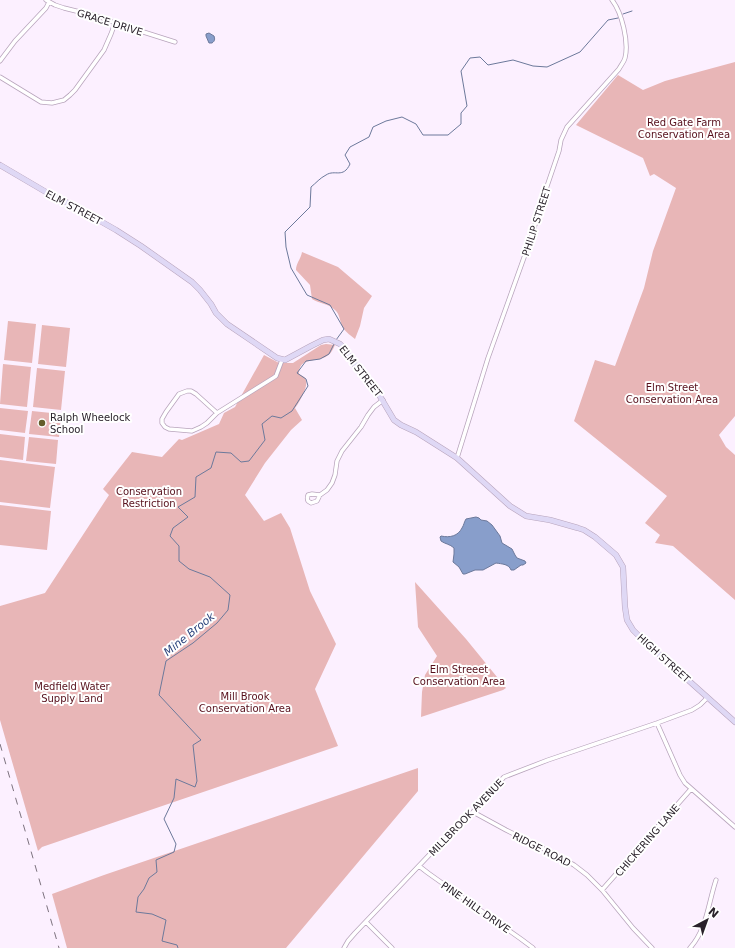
<svg xmlns="http://www.w3.org/2000/svg" width="735" height="948" font-family="'DejaVu Sans',sans-serif">
<style>
.green{fill:#e8b6b7}
.water{fill:#889ecb;stroke:#6c799b}
.lines{fill:none;stroke-linecap:round;stroke-linejoin:round}
.stream{stroke:#6c799b;stroke-width:1}
.street-casing{stroke:#b8a4bc;stroke-width:5}
.secondary-casing{stroke:#b8a4bc;stroke-width:6}
.street{stroke:#fff;stroke-width:3.5}
.secondary{stroke:#dfd8f5;stroke-width:5}
.rail{stroke:#7c727e;stroke-width:1;stroke-dasharray:7 7;stroke-linecap:butt}
.poi-dot{fill:#645d2a;stroke:#fff;stroke-width:1.5}
.labels{text-anchor:middle;stroke-width:4;stroke-linejoin:round;paint-order:stroke}
.street-label{font-size:10px;fill:#2a222b;stroke:#fff}
.park-label{font-size:10px;fill:#560f1b;stroke:#fff}
.poi-label{font-size:10px;fill:#2a222b;stroke:#fff;text-anchor:start}
.water-label{font-size:11px;font-style:italic;fill:#2a437c;stroke:#fff}
</style>
<rect width="100%" height="100%" fill="#fcf0ff"/>
<path class="green" d="M735,62V416L719,435L726,447L735,455V600L673,546L655,543L660,535L645,523L667,496L574,421L595,360L615,366L644,288L653,251L676,188L654,174L650,176L643,158L576,125L618,75L643,90L665,81Z
M302,252L338,267L372,296L364,308L360,326L355,339C351,336 346,332 343,328C340,323 340,314 335,310C328,303 319,304 312,299L310,285L296,270C296,263 301,259 302,252Z
M8,321L36,324L32,363L4,360Z
M42,325L70,328L66,367L38,364Z
M326,344L335,345C333,349 331,354 327,356C317,363 299,356 299,374C302,376 306,377 306,381C308,387 299,403 295,408L302,420L291,430L265,463L245,495L264,521L281,513L290,528L310,591L336,644L315,689L338,746L42,847L38,851L0,720V606L45,593L109,495L103,489L132,452L162,457L179,439L182,440L219,424L224,413L235,407L264,355L279,363H293L321,345Z
M3,364L31,367L27,407L0,404Z
M37,368L65,371L61,410L33,407Z
M0,408L28,411L25,433L0,430Z
M32,411L61,414L59,437L29,434Z
M0,434L25,437L23,460L0,457Z
M29,437L58,440L56,464L26,461Z
M0,460L55,467L50,508L0,502Z
M0,505L51,511L47,550L0,545Z
M415,582L466,639L506,688L503,690L421,717L422,692L425,675L437,656L418,627Z
M418,768V791L286,948H67L52,894L104,875Z"/>
<path class="water" d="M209,33L214,36C215,39 215,41 212,43H209L206,36V34Z
M476,517L479,518L481,520L487,521L492,525L500,536L502,543L512,549L515,555L517,558L525,561L526,563L523,565H521L514,570H511C509,564 502,564 496,563L483,570H475L465,574H463L459,567L453,562L454,554V548C450,544 445,544 441,541L440,537L441,536C450,538 458,536 462,528C464,525 464,522 466,519Z"/>
<g class="lines">
<path class="stream" d="M623,14L632,11
M336,340L344,329L330,305L307,295L291,268L286,247L285,232L310,207L311,187C316,183 320,178 326,175C335,169 343,179 350,164L345,155L350,147L369,137L373,127L386,121L402,117L416,124L423,135H448L461,124V113L467,106L461,71L470,58L480,57L488,65L513,60L533,66L547,67L580,52L608,20L618,18
M178,948L177,945L162,941L166,920L152,914L136,912L138,897L144,889L149,878L157,872L156,860L174,852L176,844L164,819L174,798L176,779L195,787L197,781L193,745L201,740L159,695L166,661L193,643L217,623L228,610L230,595L210,577L189,569L179,561V546L170,536L173,528L188,517L178,507L195,497L196,477L211,468L216,452L231,453L241,462L249,461L265,440L262,424L272,416L281,418L292,411L308,386L306,379L297,373L306,361L320,359L329,354L334,344"/>
<g class="street-casing">
<path id="street" d="M46,0L55,5L64,8L100,17L115,23L175,42
M0,61L15,41L46,8L49,2
M0,77L41,102L52,103L64,100L70,95L75,90L104,50L111,34L115,23
M217,413L196,394L191,391H187L179,394L166,412L162,419V423L165,427L169,429L192,431L201,427L207,423L217,413L273,378L276,376L282,360
M457,458L488,358L531,238L544,195L559,151L561,140L567,127L619,69C621,65 624,62 625,58C629,42 622,13 612,0
M320,495L312,494L308,495C307,498 307,499 308,501L311,503L317,501L320,495L327,490L332,483L335,475L337,461L342,451L361,427L368,415L374,407L383,400
M657,723L680,775L685,783L735,827
M473,812L506,830L560,857L574,865L587,875L602,890L633,928L652,948
M419,866L428,873L521,939L533,948
M602,890L625,864L691,789
M366,922L392,948
M344,948L348,941L355,933L433,851L473,812L504,777L548,760L657,723L692,710L700,705L707,698
M690,948C707,929 708,904 716,880"/>
</g>
<g class="secondary-casing">
<path id="secondary" d="M0,165L51,195L72,205L116,230L141,246L192,282L200,290L211,304L216,313L227,324L277,358L285,360L311,346L323,340L329,339L340,344L345,349L359,371L378,393L394,420L401,425L416,432L457,458L510,506L526,516L550,520L578,528L584,530L595,537L616,555L623,567L625,607L627,620L633,630L640,637L735,722"/>
</g>
<use href="#street" class="street"/>
<use href="#secondary" class="secondary"/>
<path class="rail" d="M0,744L59,948"/>
</g>
<circle class="poi-dot" cx="42" cy="423" r="4"/>
<g class="labels">
<g class="street-label">
<text transform="translate(110 22) rotate(17)" y="4">GRACE DRIVE</text>
<text transform="translate(74 207) rotate(28)" y="4">ELM STREET</text>
<text transform="translate(536 221) rotate(-72)" y="4">PHILIP STREET</text>
<text transform="translate(361 371) rotate(52)" y="4">ELM STREET</text>
<text transform="translate(664 658) rotate(42)" y="4">HIGH STREET</text>
<text transform="translate(466 817) rotate(-46)" y="4">MILLBROOK AVENUE</text>
<text transform="translate(647 840) rotate(-49)" y="4">CHICKERING LANE</text>
<text transform="translate(542 849) rotate(27)" y="4">RIDGE ROAD</text>
<text transform="translate(476 907) rotate(35)" y="4">PINE HILL DRIVE</text>
</g>
<g class="park-label">
<text x="684" y="126">Red Gate Farm<tspan x="684" dy="12">Conservation Area</tspan></text>
<text x="672" y="391">Elm Street<tspan x="672" dy="12">Conservation Area</tspan></text>
<text x="149" y="495">Conservation<tspan x="149" dy="12">Restriction</tspan></text>
<text x="459" y="673">Elm Streeet<tspan x="459" dy="12">Conservation Area</tspan></text>
<text x="72" y="690">Medfield Water<tspan x="72" dy="12">Supply Land</tspan></text>
<text x="245" y="700">Mill Brook<tspan x="245" dy="12">Conservation Area</tspan></text>
</g>
<g class="poi-label">
<text x="50" y="421">Ralph Wheelock<tspan x="50" dy="12">School</tspan></text>
</g>
<g class="water-label">
<text transform="translate(189 634) rotate(-39)" y="4">Mine Brook</text>
</g>
</g>
<g transform="translate(707 920) rotate(41)" stroke="#ffffff" stroke-width="3" paint-order="stroke">
<path d="M0-3L7 15L0 10L-7 15Z" fill="#2a222b"/>
<text y="-6" font-size="11" font-weight="bold" text-anchor="middle" fill="#2a222b">N</text>
</g>
</svg>
